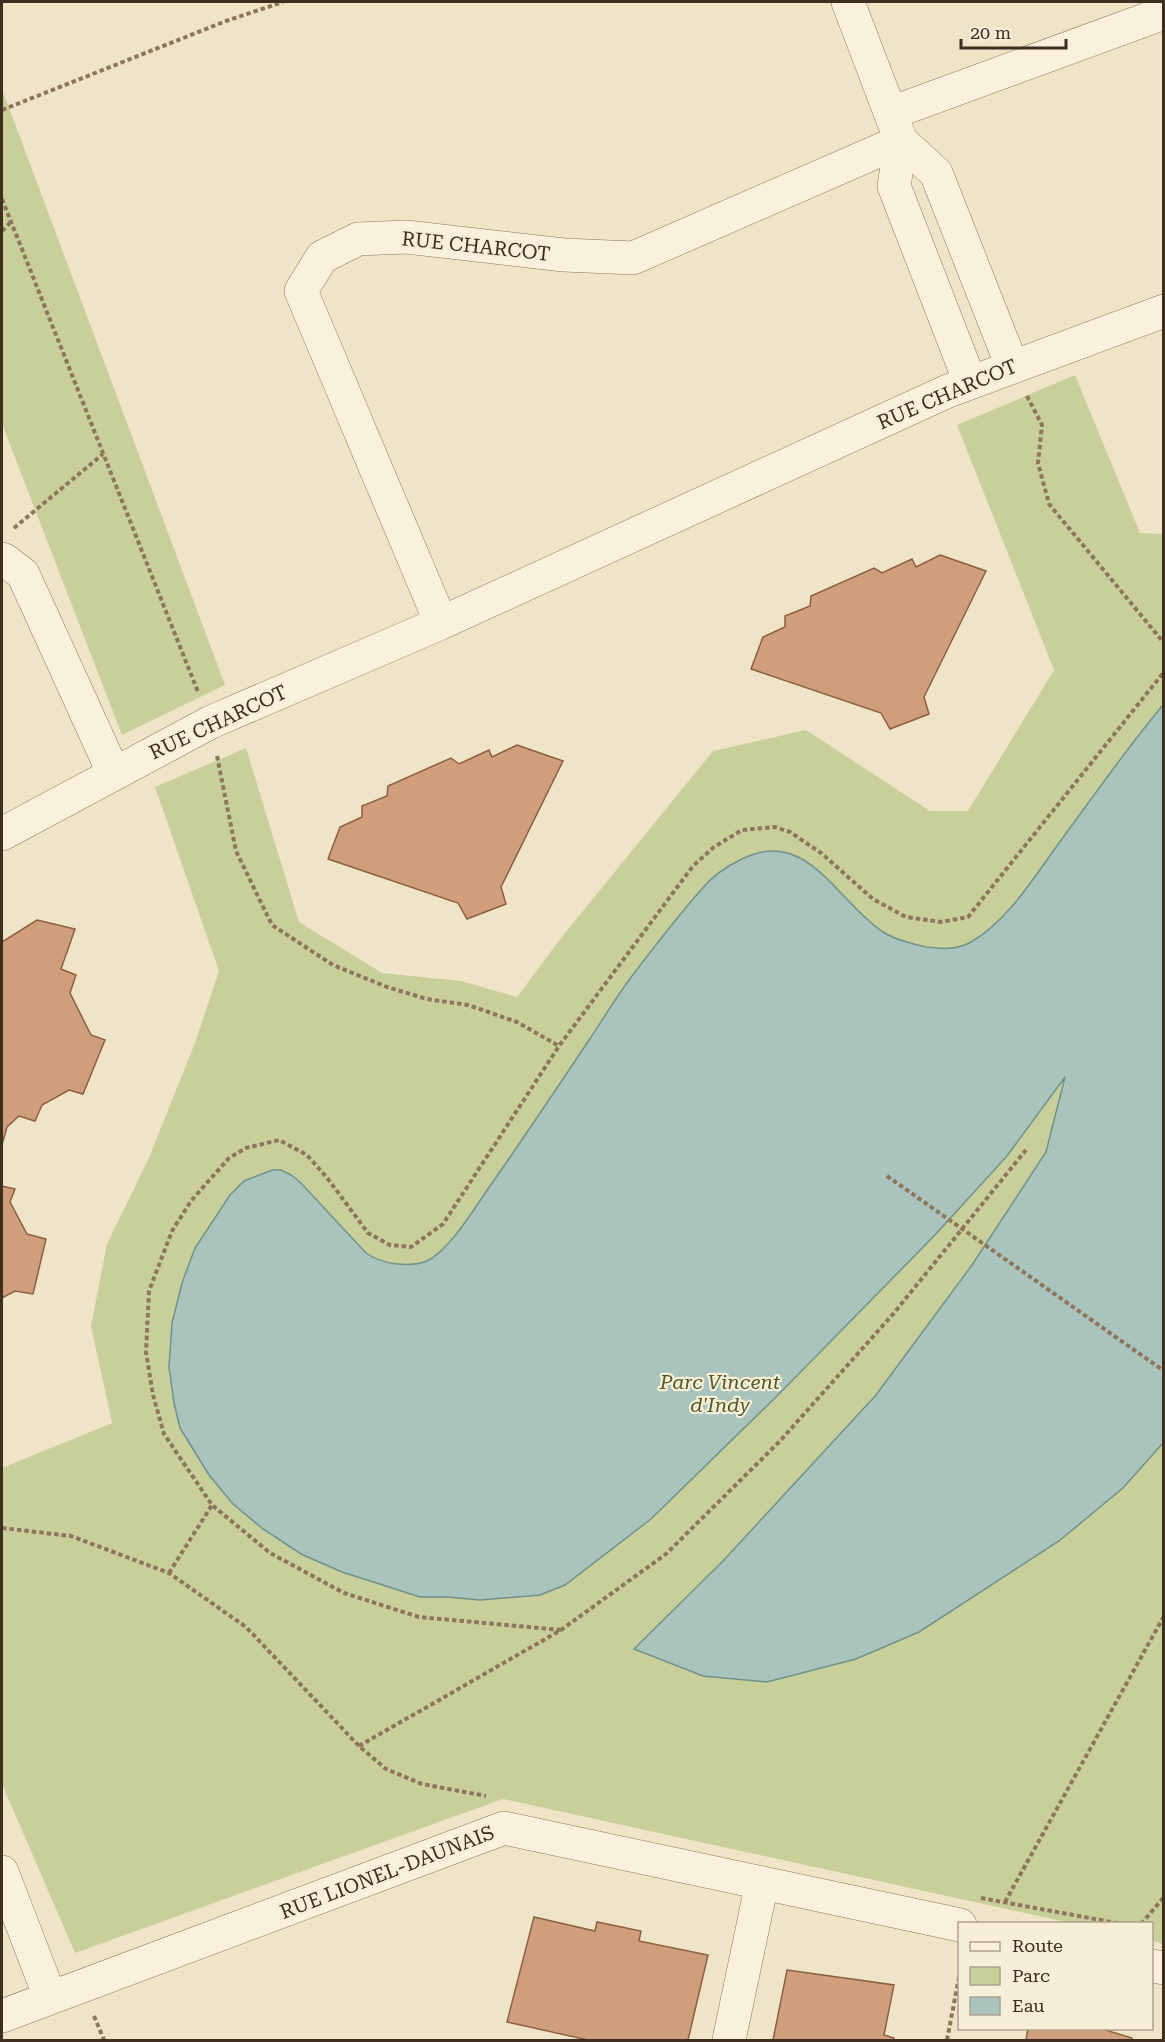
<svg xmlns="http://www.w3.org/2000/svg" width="1165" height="2042" font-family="'Roboto Serif',serif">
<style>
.green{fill:#c9cf9b}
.water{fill:#a9c4bc;stroke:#6f938a;stroke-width:1.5}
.building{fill:#cf9f7d;stroke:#8d5f41;stroke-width:1.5}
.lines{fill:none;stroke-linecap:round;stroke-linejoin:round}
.minor-casing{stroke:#8d765c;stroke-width:34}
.path{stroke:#8d765c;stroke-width:4;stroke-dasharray:4.5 3;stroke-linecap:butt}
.minor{stroke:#faf1dc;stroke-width:33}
.labels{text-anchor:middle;stroke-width:4.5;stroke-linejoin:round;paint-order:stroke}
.street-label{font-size:20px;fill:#3d2e20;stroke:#f7eed8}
.park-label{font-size:20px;font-style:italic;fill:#4d5a26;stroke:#f7eed8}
</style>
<rect width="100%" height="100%" fill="#f0e4c8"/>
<path class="green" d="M2,89L225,685L122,735L2,424Z
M1075,375L1140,533L1163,534V1944L1152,1941V1924L1071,1923L503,1799L75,1953L2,1784V1468L112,1423L91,1326L107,1244L148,1160L195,1043L219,971L155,787L246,748L299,922L382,973L461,981L517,997L561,938L713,751L806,730L930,811H968L1054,670L957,425Z"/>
<path class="water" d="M1163,705V1443L1123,1488L1059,1541L919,1632L856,1659L767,1682L703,1676L634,1649L723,1561L876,1395L972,1265L1046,1152L1065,1077L1007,1156L934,1236L779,1394L651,1519L565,1585L540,1595L480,1600L447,1597H420L342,1572L301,1554L263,1529L233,1504L209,1475L180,1428L174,1403L169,1367L172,1323L182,1283L195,1248L230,1195L244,1181L272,1170H281L291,1175L300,1182L366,1253C381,1264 409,1268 427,1261C450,1250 475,1207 490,1186C523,1139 555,1091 587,1043C602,1021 616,997 632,976C654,947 677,917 701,890C712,876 725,867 742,859C807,826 837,902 883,932C895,940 913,944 926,947C942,949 957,950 971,942C1007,922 1035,876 1059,843C1093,797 1126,749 1163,705Z"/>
<path class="building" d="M940,555L986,571L924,697L929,714L890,729L881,713L751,669L763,637L785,627V616L810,606L811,596L874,568L882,573L912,559L916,567Z
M517,745L563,761L501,887L506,904L467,919L458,903L328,859L340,827L362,817V806L387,796L388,786L451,758L459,764L489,750L492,757Z
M37,920L75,929L61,969L76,975L70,993L91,1035L105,1040L83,1094L69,1090L42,1105L35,1121L19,1116L7,1127L2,1145V942Z
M2,1186L15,1189L10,1202L27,1234L46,1239L33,1294L15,1291L2,1298Z
M534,1917L595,1931L597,1922L641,1931L639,1941L708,1955L688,2040H588L507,2022Z
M787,1970L894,1985L884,2035L894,2038V2040H773Z
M1028,2028H1099L1132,2038V2040H1026Z"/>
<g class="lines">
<g class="minor-casing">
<path id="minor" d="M848,2L901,141L936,173L1012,366
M891,113L1164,13
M901,141L894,186L970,382
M2,559L6,561L23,574L114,774
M441,623L301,291L322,257L358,239L406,237L564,255L633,258L901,141
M2,834L211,722L441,623L948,391L1164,311
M2,1872L50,1997
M1152,1966L1164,1968
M2,2016L504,1828L960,1925
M729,2040L762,1883"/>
</g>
<path class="path" d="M2,110L226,21L283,2
M2,199L198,692
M2,231L11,222
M1027,396L1042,425L1038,463L1049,504L1164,643
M14,528L103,454
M217,756L236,851L272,925L333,965L387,987L427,999L468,1005L517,1022L559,1046
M887,1176L1164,1371
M2,1528L71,1536L169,1573L246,1627L359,1746L386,1769L422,1784L486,1796
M169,1573L212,1505
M561,1630L419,1617L344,1593L270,1553L212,1505L164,1434L153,1395L146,1352L149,1291L172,1231L191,1201L229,1158L246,1148L279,1140L307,1155L328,1179L368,1233L390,1245L411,1247L443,1224L559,1046L693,866L714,847L742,830L775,827L790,832L821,853L873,899L906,917L941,922L968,917L1164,672
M359,1746L561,1630L666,1554L780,1441L894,1313L1026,1150
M981,1898L1122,1924
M1005,1902L1164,1616
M1141,1924L1164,1897
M94,2016L104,2040
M947,2040L960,1972"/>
<use href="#minor" class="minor"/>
</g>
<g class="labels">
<g class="street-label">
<text transform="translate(476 246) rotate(6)" y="7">RUE CHARCOT</text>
<text transform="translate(947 394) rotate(-23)" y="7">RUE CHARCOT</text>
<text transform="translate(218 722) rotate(-25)" y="7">RUE CHARCOT</text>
<text transform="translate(387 1872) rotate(-21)" y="7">RUE LIONEL-DAUNAIS</text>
</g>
<g class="park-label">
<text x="720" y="1389">Parc Vincent<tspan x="720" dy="23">d'Indy</tspan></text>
</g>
</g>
<rect width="1165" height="2042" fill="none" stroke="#3d2e20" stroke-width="6"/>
<rect x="958" y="1922" width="195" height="108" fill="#f7eed8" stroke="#ada18e" stroke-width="1.5"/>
<rect x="970" y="1942" width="30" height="9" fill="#faf1dc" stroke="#ada18e" stroke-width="1.5"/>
<text x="1012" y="1952" font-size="18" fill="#3d2e20">Route</text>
<rect x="970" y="1967" width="30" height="18" fill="#c9cf9b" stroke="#ada18e" stroke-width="1.5"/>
<text x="1012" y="1982" font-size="18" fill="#3d2e20">Parc</text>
<rect x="970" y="1997" width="30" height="18" fill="#a9c4bc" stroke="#ada18e" stroke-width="1.5"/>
<text x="1012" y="2012" font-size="18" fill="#3d2e20">Eau</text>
<path d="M961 39v9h105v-9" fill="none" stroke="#3d2e20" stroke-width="3"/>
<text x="970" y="39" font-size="18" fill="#3d2e20" stroke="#f7eed8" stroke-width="4.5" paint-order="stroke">20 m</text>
</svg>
